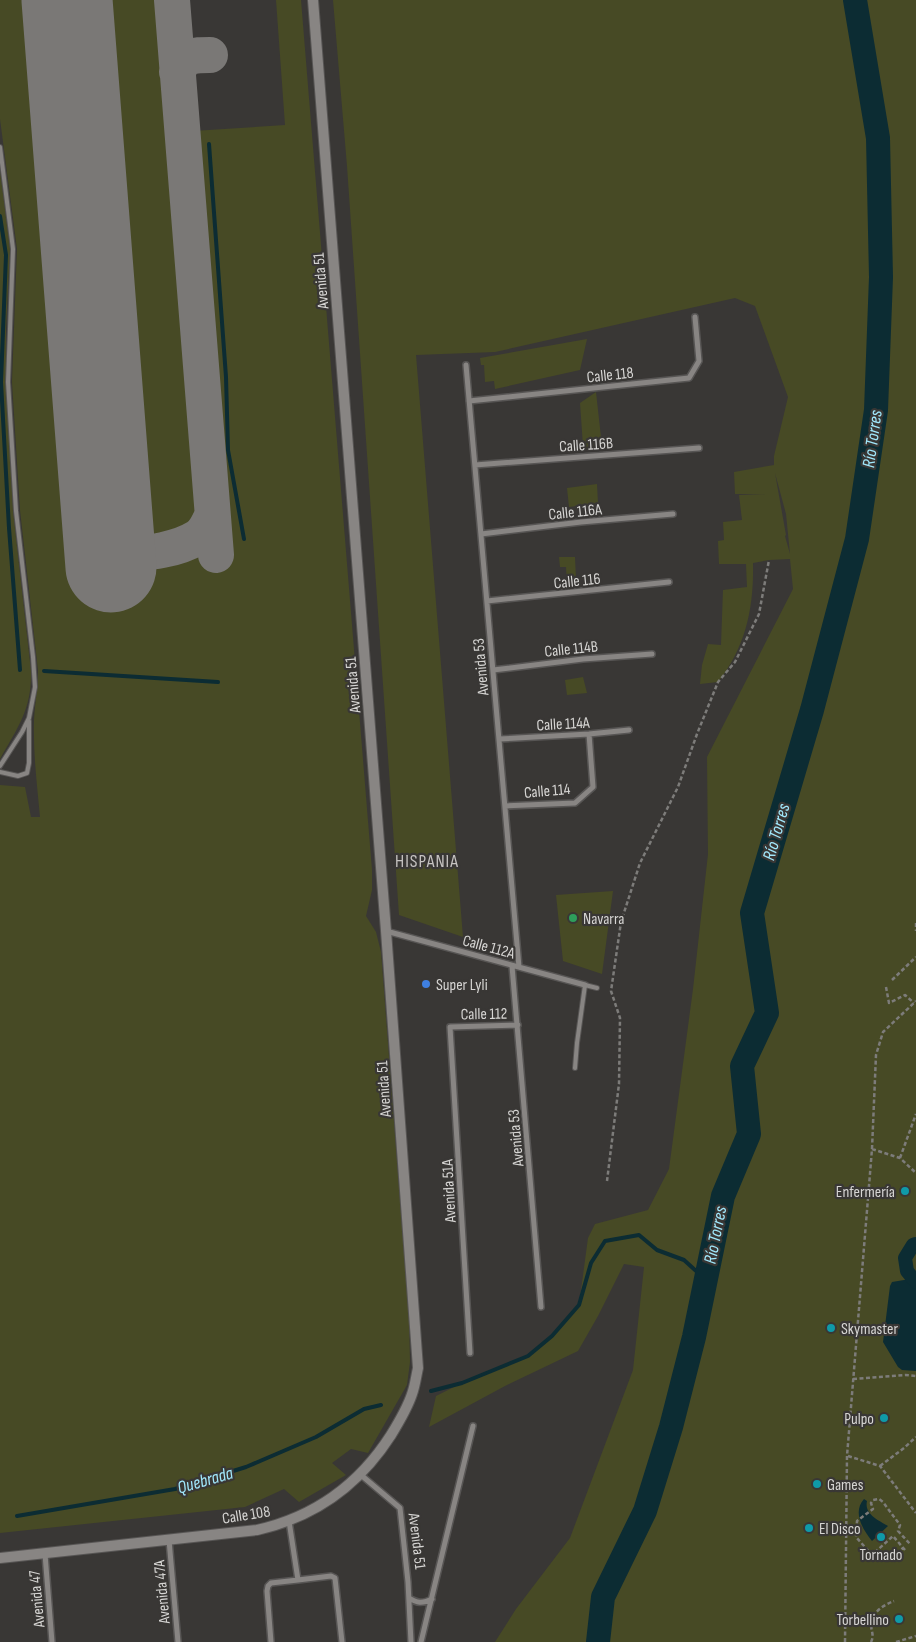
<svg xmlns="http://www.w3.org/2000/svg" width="916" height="1642" font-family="'Sofia Sans Condensed',sans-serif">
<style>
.green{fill:#474a25;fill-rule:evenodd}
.water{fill:#0c2c33}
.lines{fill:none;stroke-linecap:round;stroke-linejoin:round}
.stream{stroke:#0c2c33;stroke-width:4}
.canal{stroke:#0c2c33;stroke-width:14}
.river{stroke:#0c2c33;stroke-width:24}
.taxiway{stroke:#7a7876;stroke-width:36}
.runway{stroke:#7a7876;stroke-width:91}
.lane-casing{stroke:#575554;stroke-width:6}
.street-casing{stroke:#575554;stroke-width:8}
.secondary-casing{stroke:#575554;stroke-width:12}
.path{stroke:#7d7c7a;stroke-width:2.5;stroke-dasharray:4 2.5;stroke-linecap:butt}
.lane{stroke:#888583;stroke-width:4}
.street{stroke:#888583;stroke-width:5}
.secondary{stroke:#888583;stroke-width:10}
.leisure-dot{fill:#2e9e5b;stroke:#393735;stroke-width:2}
.shop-dot{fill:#3f7fe0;stroke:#393735;stroke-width:2}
.culture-dot{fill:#0f9aa8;stroke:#393735;stroke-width:2}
.labels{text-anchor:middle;stroke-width:4.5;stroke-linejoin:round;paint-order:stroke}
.street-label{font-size:16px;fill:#d6d5d3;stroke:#393735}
.poi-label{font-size:16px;fill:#d6d5d3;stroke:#393735;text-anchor:start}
.water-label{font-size:18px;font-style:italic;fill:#a1e8fc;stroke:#393735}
.neighbourhood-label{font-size:18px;letter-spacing:1px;fill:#c6c3c1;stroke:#393735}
</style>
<rect width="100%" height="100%" fill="#393735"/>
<path class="green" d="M0,0H37L81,577L128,572L203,546V561L226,559L193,131L285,125L276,0H301L372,870V890L366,916L376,932L381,952L409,1319L410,1362L407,1385L368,1453L351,1449L332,1463L346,1475L299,1502L284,1489L245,1507L0,1533V785L25,787L31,817H40C37,785 33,752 34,720C35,703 38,687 38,670L20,510L12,382L17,249L0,119Z
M95,0H160L199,505L193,519L184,530L143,542L136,540Z
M333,0H916V1642H495L516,1609L570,1538L633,1370L644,1267L624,1264L598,1316L578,1351L505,1386L429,1427L436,1396L462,1383L528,1356L552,1336L579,1305L588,1238L595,1224L648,1210L669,1169L693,989L708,854L707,757L793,589L790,559L769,560L753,563C754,607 746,647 718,682L700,684L702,665L708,644L721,645L723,590L747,587L746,564H719L718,541L724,540L723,522L742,520L739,495L766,494H735L734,472L774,465V456L788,397L755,306L735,298L495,352L416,355L463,937L399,915L347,166ZM775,473L786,514L790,554L785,536L786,535Z
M0,171L10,249L6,329V382L13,511L31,671C32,709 18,727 0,759Z
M587,339L580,370L495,389L494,381L485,382L484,365H481L480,358Z
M596,392L602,446L587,449L583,446L580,403Z
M597,484L598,503L569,507L567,488Z
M559,557H575L576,579L567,583L566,567H560Z
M583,677L587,693L567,695L565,680Z
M613,891L602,974L563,961L556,895Z"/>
<path class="water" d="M916,1278V1371L902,1370L898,1367L883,1342L890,1286L892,1282Z
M864,1499L867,1501C864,1514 878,1520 888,1526L872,1541C863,1530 852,1512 864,1499Z"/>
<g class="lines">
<path class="stream" d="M209,144L226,377L228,450L244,539
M0,216L6,255L1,382L9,528L20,670
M44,671L218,682
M431,1391L462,1383L528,1356L552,1336L579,1305L591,1263L605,1241L639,1235L657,1250L684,1260L706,1280
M17,1516L175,1489L246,1467L316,1437L364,1409L381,1405"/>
<path class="canal" d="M916,1244L913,1245L905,1258L907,1271L916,1282"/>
<path class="river" d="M598,1642L603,1597L645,1511L671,1427L694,1337L723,1196L749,1134L742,1066L767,1013L752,913L812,710L857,539L876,410L881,277L878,138L855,0"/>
<path class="taxiway" d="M172,0L216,555
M177,72C185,55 192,55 210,55
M108,522C113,532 118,545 128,550C144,557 182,547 196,538C205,533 208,524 212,516"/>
<path class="runway" d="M67,0L111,567"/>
<g class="lane-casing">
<path id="lane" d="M0,147L13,249L8,382L16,511L33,657L35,687L29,718L22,732L0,766
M0,772L18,776L27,773L29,763V721
M575,1068L577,1043L585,985L597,988"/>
</g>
<g class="street-casing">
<path id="street" d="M466,365L519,967
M469,401L689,378L699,361L695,317
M475,465L699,448
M481,534L581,522L673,514
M487,601L669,582
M493,670L583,659L652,654
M499,739L589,734L629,730
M505,806L575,803L593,787L589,734
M386,931L585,985
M512,966L541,1307
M470,1353L450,1027L518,1025
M361,1475L400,1508L408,1582L411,1642
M169,1540L178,1642
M45,1554L52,1642
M298,1580L331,1576L335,1578L342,1642
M409,1598C417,1603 422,1604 432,1599
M271,1642L267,1591L268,1586L271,1583L298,1580L289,1521
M421,1642L473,1426"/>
</g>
<g class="secondary-casing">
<path id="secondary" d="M0,1558L257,1530C315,1517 359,1485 391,1435C399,1422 407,1409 412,1394C415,1386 416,1377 418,1368L386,931L313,0"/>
</g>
<path class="path" d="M916,923V931
M892,980L916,957
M886,987L889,1003L905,995L914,1003
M872,1149L900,1158L916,1173
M900,1158L916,1114
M607,1181L619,1084L620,1018L611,991L621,922L640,863L678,787L697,734L718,682L735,662L759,614L769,560
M853,1379L905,1375L916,1376
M848,1456L880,1466L916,1513
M880,1466L904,1448L916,1437
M905,1550L893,1536L872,1555L856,1537L857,1521L873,1509L871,1503L873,1500L879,1499L883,1502L900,1525L898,1531L911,1545
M897,1554L903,1548
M845,1642L847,1456L872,1149L876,1055L883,1032L916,1001
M871,1642C874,1636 872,1633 871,1626C870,1613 884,1605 894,1601
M896,1642L916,1636"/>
<use href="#lane" class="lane"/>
<use href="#street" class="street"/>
<use href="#secondary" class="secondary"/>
</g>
<circle class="leisure-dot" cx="573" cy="918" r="5"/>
<circle class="shop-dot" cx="426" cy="984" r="5"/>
<g class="culture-dot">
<circle cx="905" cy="1191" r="5"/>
<circle cx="831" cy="1328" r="5"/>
<circle cx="884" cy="1418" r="5"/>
<circle cx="817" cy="1484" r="5"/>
<circle cx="809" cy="1528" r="5"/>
<circle cx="881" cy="1537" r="5"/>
<circle cx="899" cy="1619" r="5"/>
</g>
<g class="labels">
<g class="street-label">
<text transform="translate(320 281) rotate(-95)" y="6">Avenida 51</text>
<text transform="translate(610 374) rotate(-6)" y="6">Calle 118</text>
<text transform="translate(586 444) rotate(-4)" y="6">Calle 116B</text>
<text transform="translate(575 511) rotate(-6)" y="6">Calle 116A</text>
<text transform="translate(577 580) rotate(-6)" y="6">Calle 116</text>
<text transform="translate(571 648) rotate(-6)" y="6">Calle 114B</text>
<text transform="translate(480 667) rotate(-95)" y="6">Avenida 53</text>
<text transform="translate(352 685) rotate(-95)" y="6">Avenida 51</text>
<text transform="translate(563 723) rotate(-3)" y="6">Calle 114A</text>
<text transform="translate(547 790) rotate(-5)" y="6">Calle 114</text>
<text transform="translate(489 946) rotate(15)" y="6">Calle 112A</text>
<text transform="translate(484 1013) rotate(-1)" y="6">Calle 112</text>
<text transform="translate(383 1089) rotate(-94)" y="6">Avenida 51</text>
<text transform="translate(515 1138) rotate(-95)" y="6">Avenida 53</text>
<text transform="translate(448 1191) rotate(-93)" y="6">Avenida 51A</text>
<text transform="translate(246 1514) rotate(-9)" y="6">Calle 108</text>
<text transform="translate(418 1541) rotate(83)" y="6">Avenida 51</text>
<text transform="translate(161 1592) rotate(-95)" y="6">Avenida 47A</text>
<text transform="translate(36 1599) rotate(-95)" y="6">Avenida 47</text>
</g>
<g class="poi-label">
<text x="583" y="924">Navarra</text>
<text x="436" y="990">Super Lyli</text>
<text x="895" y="1197" text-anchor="end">Enfermería</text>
<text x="841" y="1334">Skymaster</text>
<text x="874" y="1424" text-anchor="end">Pulpo</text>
<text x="827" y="1490">Games</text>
<text x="819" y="1534">El Disco</text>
<text x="881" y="1560" text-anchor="middle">Tornado</text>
<text x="889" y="1625" text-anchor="end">Torbellino</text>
</g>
<g class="water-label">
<text transform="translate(872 439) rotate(-82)" y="6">Río Torres</text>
<text transform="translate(776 832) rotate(-74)" y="6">Río Torres</text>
<text transform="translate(715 1235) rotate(-79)" y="6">Río Torres</text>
<text transform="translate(205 1480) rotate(-16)" y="6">Quebrada</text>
</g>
<g class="neighbourhood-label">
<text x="427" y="867">HISPANIA</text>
</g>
</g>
</svg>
